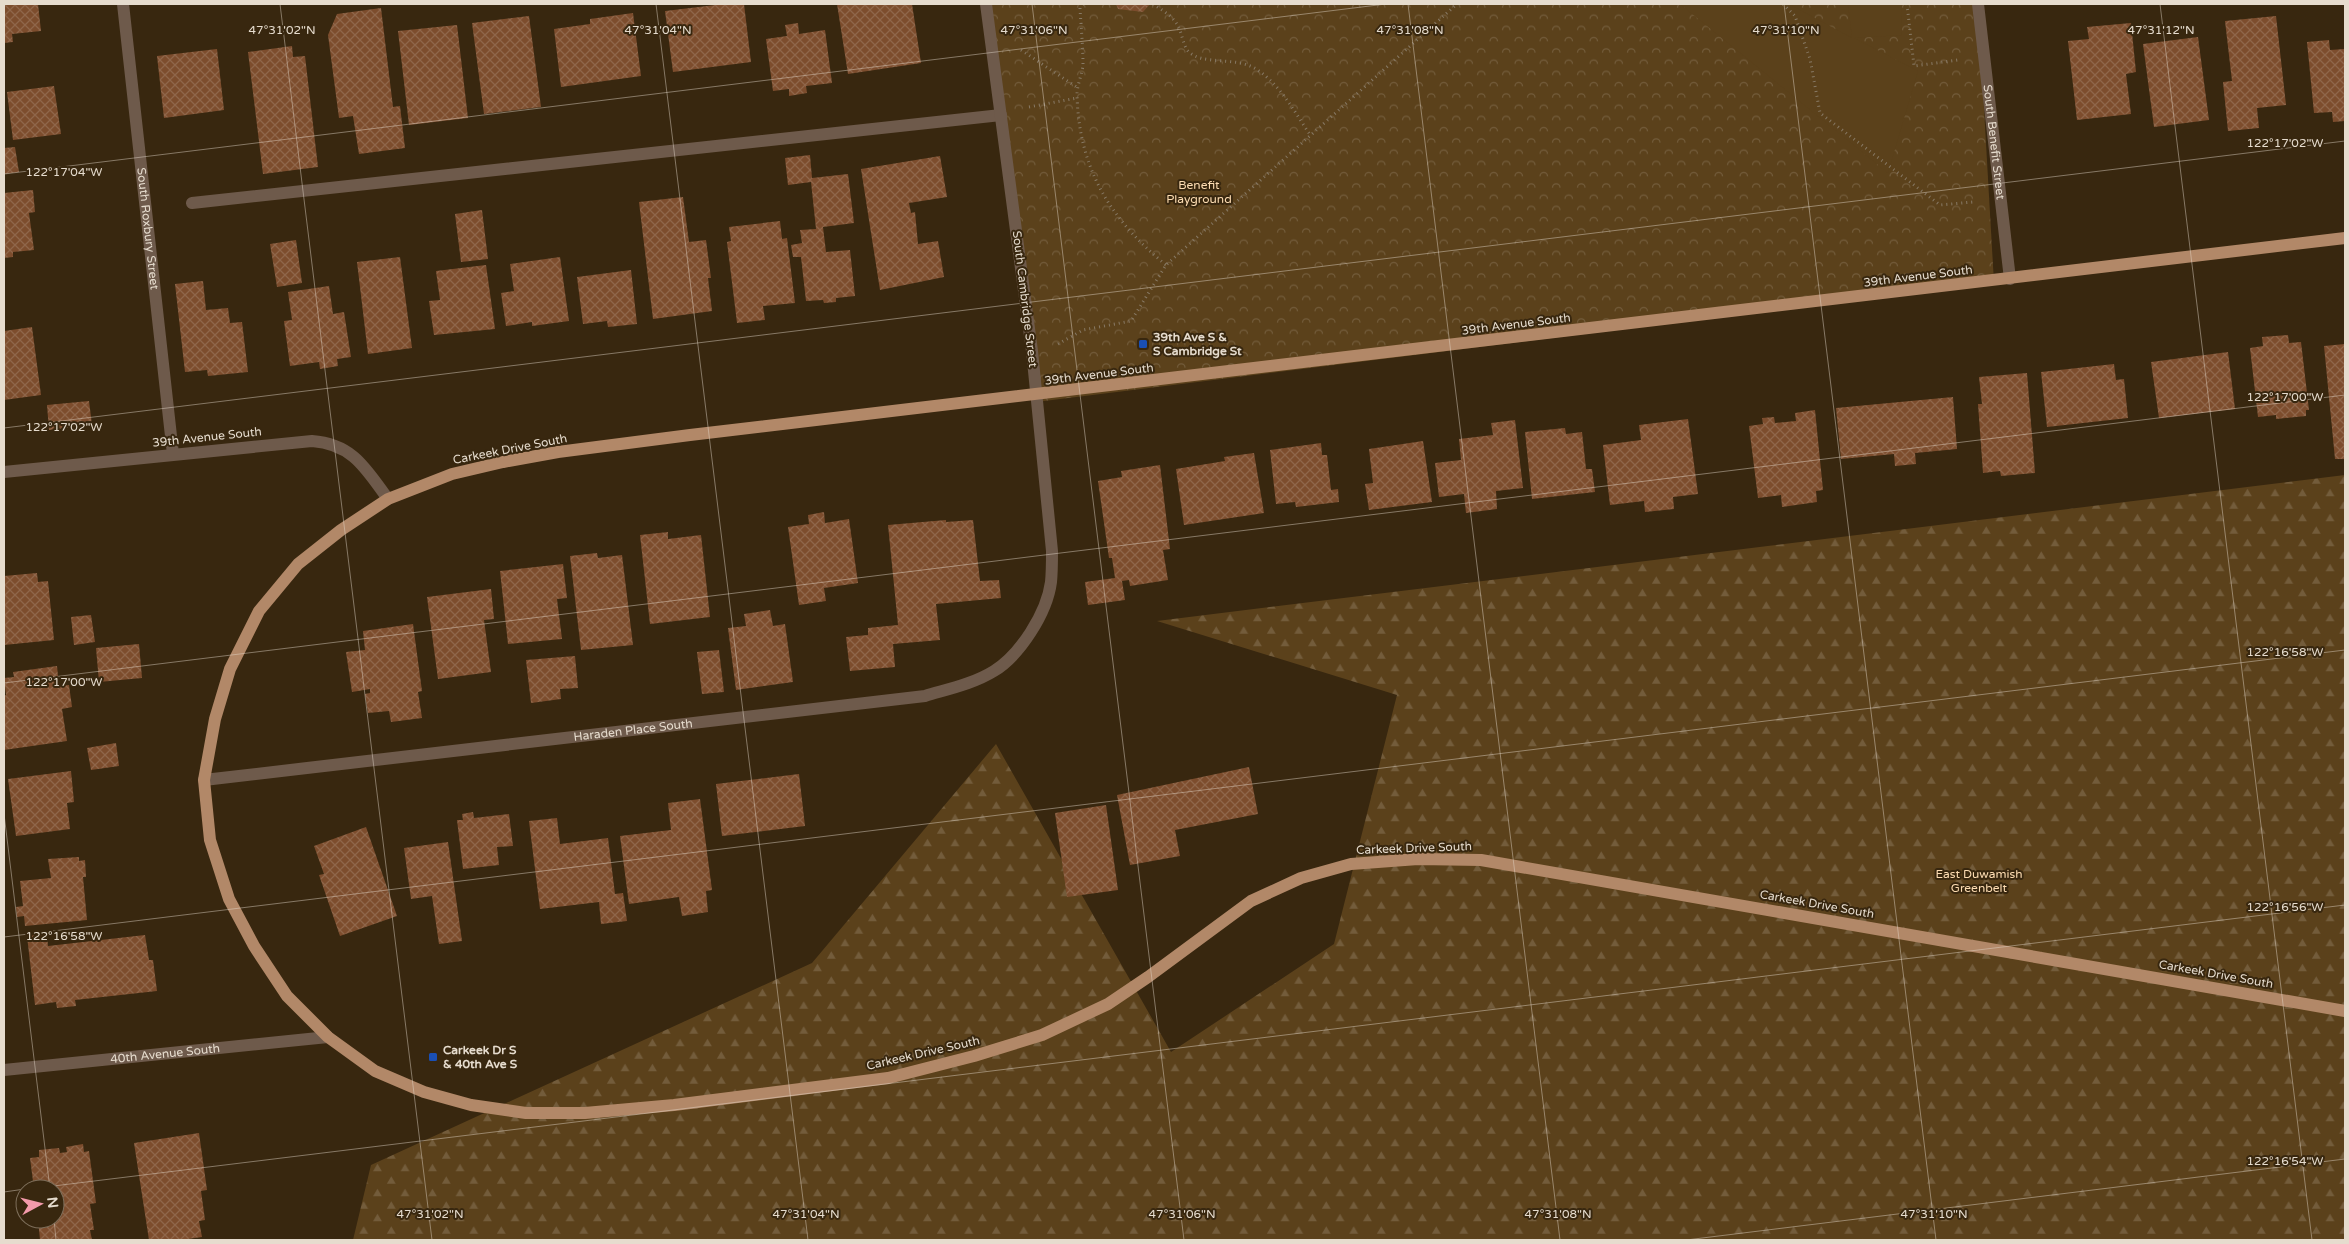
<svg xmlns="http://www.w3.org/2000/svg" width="2349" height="1244" font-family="'Varela Round',sans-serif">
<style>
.forest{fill:url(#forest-firs)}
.park{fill:url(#park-crowns)}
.pitch{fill:#5b411b}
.building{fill:url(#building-cross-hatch)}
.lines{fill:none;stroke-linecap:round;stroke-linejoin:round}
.path{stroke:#887a66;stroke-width:3;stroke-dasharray:1 4;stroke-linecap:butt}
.minor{stroke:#6e5a4b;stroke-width:12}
.major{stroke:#b28868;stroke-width:12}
.ticks{fill:none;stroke:#e6dcce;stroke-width:1;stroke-opacity:0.45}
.transit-dot{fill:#1a4fb4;stroke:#38270f;stroke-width:2}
.labels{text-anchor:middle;stroke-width:4;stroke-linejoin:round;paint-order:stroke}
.street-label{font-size:12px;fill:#e6dcce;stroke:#38270f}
.park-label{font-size:12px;fill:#fddcb2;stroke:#38270f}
.poi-label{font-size:12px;font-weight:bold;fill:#e6dcce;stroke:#38270f;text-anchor:start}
.ticks-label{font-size:12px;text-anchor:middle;fill:#e6dcce;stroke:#38270f;stroke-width:4;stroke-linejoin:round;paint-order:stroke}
</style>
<defs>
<pattern id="forest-firs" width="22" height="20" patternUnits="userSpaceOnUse" patternTransform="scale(1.25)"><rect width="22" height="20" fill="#5b411b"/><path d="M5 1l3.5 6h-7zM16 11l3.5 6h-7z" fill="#735c3b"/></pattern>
<pattern id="park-crowns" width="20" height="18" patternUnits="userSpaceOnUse" patternTransform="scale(1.25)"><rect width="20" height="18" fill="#5b411b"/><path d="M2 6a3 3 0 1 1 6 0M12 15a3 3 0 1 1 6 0" fill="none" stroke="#735c3b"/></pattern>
<pattern id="building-cross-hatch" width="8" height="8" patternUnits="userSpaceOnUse" patternTransform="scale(1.25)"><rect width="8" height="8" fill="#7d4d2d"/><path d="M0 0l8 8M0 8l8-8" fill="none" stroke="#8f664a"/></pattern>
</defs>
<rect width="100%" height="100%" fill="#38270f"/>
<path class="forest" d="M2345,475V1240H353L371,1165L812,963L996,744L1171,1052L1334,944L1397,695L1157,621Z"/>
<path class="park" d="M985,4H1978L1994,283L1036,402Z"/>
<path class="pitch" d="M1680,4H1789L1852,38L1848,4H1901L1902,35L1854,38L1918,71L1888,173Z"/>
<path class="building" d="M4,4H38L41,31L12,34L13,42L4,43Z
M724,4H744L751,62L673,72L665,11Z
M837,4H912L921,63L848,74Z
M1116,4H1150L1143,12L1118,9Z
M381,8L393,107L400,106L405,148L359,154L353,116L339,118L328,35L337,14Z
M633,13L641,76L561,87L554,29L590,24V19Z
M529,16L541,107L484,114L472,23Z
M2276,16L2286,105L2257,108L2259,128L2228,131L2223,82L2232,81L2225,21Z
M798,23L799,34L825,30L832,83L806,86L807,93L789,96V89L773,91L766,39L787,36L785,25Z
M2131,23L2136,72L2126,74L2131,114L2077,120L2068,41L2089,39L2087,27Z
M457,25L468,118L409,125L398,31Z
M2198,37L2209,120L2154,127L2143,44Z
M2329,40L2330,50L2345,49V121L2333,122L2332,112L2314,113L2307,42Z
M292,46L293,57L305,56L318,167L263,174L248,52Z
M217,49L224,110L164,118L157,56Z
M54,86L61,134L13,140L7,92Z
M15,147L19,172L4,174V148Z
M810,155L812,178L848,174L854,223L823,227L826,252L850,250L855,296L836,298V302L824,303L823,300L806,301L801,257H793L791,245L802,243L800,230L816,229L811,182L788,185L785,158Z
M940,156L947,197L909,203L911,213L915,212L918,244L938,241L944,277L880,290L861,169Z
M33,190L35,212L29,213L34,250L13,252V257L4,258V193Z
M683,197L689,242L706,240L711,278H708L712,311L653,319L639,202Z
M482,210L488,259L461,262L455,214Z
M780,221L782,239L787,238L795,303L763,306L765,320L737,323L727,242L731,241L729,227Z
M296,240L302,283L277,287L270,244Z
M400,257L412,348L368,354L357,262Z
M560,257L569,321L532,326V322L506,326L501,293L514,291L510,264Z
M486,265L495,329L434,335L429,301L440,300L436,271Z
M631,270L637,324L608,327L607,321L583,324L577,277Z
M203,281L206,310L228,308L230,323L242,322L248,372L208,376L207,370L185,372L175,284Z
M329,286L333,314L344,312L351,357L337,359L338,366L320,369L319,362L290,366L284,321L292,320L288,292Z
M32,327L41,395L4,400V331Z
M2288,335L2289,343L2301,342L2309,410H2306V416L2276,419V415L2258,417L2250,348L2263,346L2262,337Z
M2345,344V459H2335L2324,346Z
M2228,352L2235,409L2159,418L2151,362Z
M2114,364L2116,380L2124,379L2128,418L2047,427L2041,372Z
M2027,373L2035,473L2001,476L2000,471L1983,473L1978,404H1982L1979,377Z
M1953,397L1957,449L1915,453L1916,464L1895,466L1894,454L1841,459L1836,408Z
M89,401L92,425L49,430L47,405Z
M1815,410L1823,490L1816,491L1817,502L1782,507L1781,495L1758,498L1749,426L1763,424L1762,418L1774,417L1775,423L1796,421L1795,413Z
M1688,419L1698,494L1673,497L1674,509L1645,512L1644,501L1610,505L1603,445L1641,440L1639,425Z
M1515,420L1523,488L1496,491L1497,509L1466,513L1464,494L1439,497L1435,463L1461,460L1459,439L1493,435L1491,423Z
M1565,428L1566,434L1582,432L1586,469H1592L1595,492L1532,499L1525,432Z
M1423,441L1432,502L1369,510L1365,484L1373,483L1369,449Z
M1321,443L1322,455H1327L1331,490L1338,489L1339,502L1296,507L1295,502L1276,504L1270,450Z
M1254,453L1264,513L1184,525L1176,469L1225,461L1224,457Z
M1160,465L1170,549L1163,550L1168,580L1130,586L1129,580L1122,581L1125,600L1088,605L1085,582L1115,578L1112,558H1109L1098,481L1122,477L1121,471Z
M824,512L825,523L849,519L858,583L824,588L826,601L799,605L788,527L809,524L808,515Z
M946,520V522L973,520L980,581L999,580L1001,598L936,604L940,640L893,644L895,667L850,671L846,637L868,635V628L898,625L888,525Z
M668,532V539L701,535L710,617L650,624L640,535Z
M597,553L598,558L622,555L633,645L581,650L570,556Z
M563,564L567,598L557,599L562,639L508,644L500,571Z
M37,573L38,582L48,581L54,640L4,645V576Z
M491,589L494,619L484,620L491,672L438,679L427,597Z
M770,610L773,626L785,624L793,682L736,690L728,628L746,626L744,614Z
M91,615L95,642L74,645L71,617Z
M413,624L422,691L418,692L422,718L391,722L389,711L368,713L365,694L370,693V689L352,692L346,652L365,650L363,631Z
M139,644L142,678L99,682L96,648Z
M719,650L724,692L702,694L697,652Z
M575,656L578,688L560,689L561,699L531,703L526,660Z
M57,666L59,686L69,685L72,707L62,709L67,741L4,750V696L6,695L4,678L14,677L13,672Z
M116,743L119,766L91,770L87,748Z
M1249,767L1258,814L1175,830L1180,856L1130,865L1117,795Z
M71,771L74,802L67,803L70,829L16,836L8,779Z
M799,774L805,826L722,836L716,784Z
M700,799L712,890L706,891L708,912L682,916L679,897L629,904L620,836L671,830L668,803Z
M1106,805L1118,890L1067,897L1055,813Z
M473,812L474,818L509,814L513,846L497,847L499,865L463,869L457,820H463L462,814Z
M557,818L560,844L608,838L615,894L623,893L627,921L601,924L599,902L540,909L529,821Z
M366,827L397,916L340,936L319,875L324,874L314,846Z
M448,842L462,941L439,944L432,896L411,899L404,848Z
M79,857V861L85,860L86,877H83L87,920L25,926L24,916L17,917L16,907L23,906L20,881L51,878L48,859Z
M47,934L48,946L145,935L149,960H153L157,991L75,1000L76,1006L57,1008L56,1002L35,1005L27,936Z
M199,1133L207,1190L201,1191L205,1220L199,1221L202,1237L181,1240H149L134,1143Z
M83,1144L84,1152L89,1151L96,1203L90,1204L94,1230H90L92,1240H40L38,1219H55V1189H34L30,1158L39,1157V1150L59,1148L60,1153L67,1152L66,1147Z"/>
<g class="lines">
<path class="path" d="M1083,4L1080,8C1081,27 1083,46 1083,65C1082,75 1077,85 1077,95C1079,169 1110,219 1166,265
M1153,4C1162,10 1173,16 1178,26C1182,33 1183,45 1188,51C1202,66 1236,56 1256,69C1281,85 1295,113 1311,136
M1783,4L1795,16L1810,59L1820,113L1940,205L1973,202
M1907,4L1914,66L1958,60
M1021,50L1078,88
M1029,107L1077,98
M1058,344L1083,330L1131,321L1166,265L1457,4"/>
<g class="minor">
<path id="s1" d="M123,4L173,454"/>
<path id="s2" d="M1978,4L2010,279"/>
<path d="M192,203L1001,115"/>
<path d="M4,472L312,441C353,444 366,469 388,499"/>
<path id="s3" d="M204,780L925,696C948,689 973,684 994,671C1020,655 1047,613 1051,582C1052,572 1052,562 1052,551L1032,351L986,4"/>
<path id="s4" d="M4,1070L328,1037"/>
</g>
<path class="major" d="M2345,238L690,435L558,452L503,462L452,474L388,499L341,530L298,564L259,611L230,669L215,719L204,780L210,840L229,899L254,946L287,996L328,1037L375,1071L424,1092L471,1105L526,1113H585L674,1105L888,1078L974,1056L1042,1035L1108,1004L1148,977L1251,901L1301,878L1351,864L1418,859L1481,860L2345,1011"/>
</g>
<path class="ticks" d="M280,4L432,1240M656,4L808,1240M1032,4L1184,1240M1408,4L1560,1240M1784,4L1936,1240M2160,4L2312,1240M4,174L1386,4M4,428L2345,141M4,683L2345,395M4,814L50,1189M4,937L2345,650M29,1189L2345,905M4,1192L25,1189M54,1219L56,1240M1686,1240L2345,1159"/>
<g class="transit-dot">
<rect x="1138" y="339" width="10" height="10" rx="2.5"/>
<rect x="428" y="1052" width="10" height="10" rx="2.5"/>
</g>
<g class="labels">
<g class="street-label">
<text dy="4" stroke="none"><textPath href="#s2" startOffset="139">South Benefit Street</textPath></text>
<text dy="4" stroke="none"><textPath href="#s1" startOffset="226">South Roxbury Street</textPath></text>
<text transform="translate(1918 276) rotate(-7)" y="4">39th Avenue South</text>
<text transform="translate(1025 299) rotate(83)" y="4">South Cambridge Street</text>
<text transform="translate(1516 324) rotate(-7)" y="4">39th Avenue South</text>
<text transform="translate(1099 374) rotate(-7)" y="4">39th Avenue South</text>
<text transform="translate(207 437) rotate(-6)" y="4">39th Avenue South</text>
<text transform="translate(510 449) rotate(-11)" y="4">Carkeek Drive South</text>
<text dy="4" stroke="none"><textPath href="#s3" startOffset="432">Haraden Place South</textPath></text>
<text transform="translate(1414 848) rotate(-2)" y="4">Carkeek Drive South</text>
<text transform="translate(1817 904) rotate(10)" y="4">Carkeek Drive South</text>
<text transform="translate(2216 974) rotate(10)" y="4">Carkeek Drive South</text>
<text transform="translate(923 1053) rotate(-13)" y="4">Carkeek Drive South</text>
<text dy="4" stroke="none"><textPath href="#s4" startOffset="162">40th Avenue South</textPath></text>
</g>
<g class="park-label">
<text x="1199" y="189">Benefit<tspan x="1199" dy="14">Playground</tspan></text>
<text x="1979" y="878">East Duwamish<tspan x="1979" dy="14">Greenbelt</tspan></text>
</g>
<g class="poi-label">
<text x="1153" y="341">39th Ave S &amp;<tspan x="1153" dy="14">S Cambridge St</tspan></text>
<text x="443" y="1054">Carkeek Dr S<tspan x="443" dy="14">&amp; 40th Ave S</tspan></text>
</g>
</g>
<g class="ticks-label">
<text x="282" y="34">47°31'02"N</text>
<text x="658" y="34">47°31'04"N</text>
<text x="1034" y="34">47°31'06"N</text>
<text x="1410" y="34">47°31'08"N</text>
<text x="1786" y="34">47°31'10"N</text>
<text x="2161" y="34">47°31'12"N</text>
<text x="2285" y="147">122°17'02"W</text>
<text x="64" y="176">122°17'04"W</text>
<text x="2285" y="401">122°17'00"W</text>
<text x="64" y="431">122°17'02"W</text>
<text x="2285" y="656">122°16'58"W</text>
<text x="64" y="686">122°17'00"W</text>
<text x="2285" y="911">122°16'56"W</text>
<text x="64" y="940">122°16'58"W</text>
<text x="2285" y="1165">122°16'54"W</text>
<text x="430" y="1218">47°31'02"N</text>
<text x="806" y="1218">47°31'04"N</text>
<text x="1182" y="1218">47°31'06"N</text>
<text x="1558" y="1218">47°31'08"N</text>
<text x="1934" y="1218">47°31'10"N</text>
</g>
<rect width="2349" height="1244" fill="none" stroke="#e6dcce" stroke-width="10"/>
<g transform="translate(40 1204) rotate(83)"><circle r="24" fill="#38270f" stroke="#7e6f5b"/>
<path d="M0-4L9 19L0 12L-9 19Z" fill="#f39aab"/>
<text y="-8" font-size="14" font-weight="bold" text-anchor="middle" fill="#e6dcce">N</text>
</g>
</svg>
